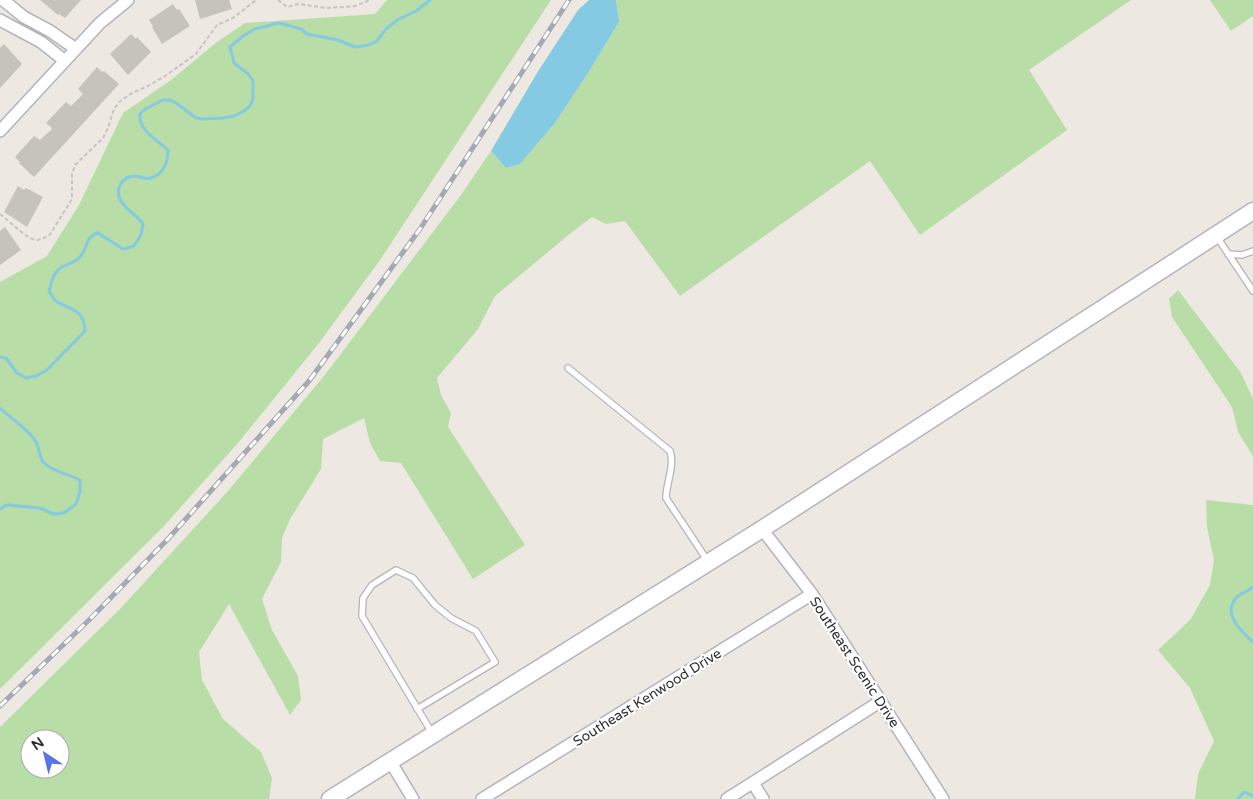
<svg xmlns="http://www.w3.org/2000/svg" width="1253" height="799" font-family="'Varela Round',sans-serif">
<style>
.green{fill:#b9dda6;fill-rule:evenodd}
.water{fill:#83cae2}
.lines{fill:none;stroke-linecap:round;stroke-linejoin:round}
.stream{stroke:#83cae2;stroke-width:3}
.building{fill:#c6c3bd}
.lane-casing{stroke:#b3b4bc;stroke-width:8}
.street-casing{stroke:#b3b4bc;stroke-width:14}
.secondary-casing{stroke:#b3b4bc;stroke-width:19}
.path{stroke:#c4c4c4;stroke-width:2;stroke-dasharray:4 2.5;stroke-linecap:butt}
.lane{stroke:#fff;stroke-width:5.5}
.street{stroke:#fff;stroke-width:11}
.secondary{stroke:#fff;stroke-width:16}
.rail-casing{stroke:#a5a8b5;stroke-width:5}
.rail{stroke:#fff;stroke-width:3;stroke-dasharray:9;stroke-linecap:butt}
.labels{text-anchor:middle;stroke-width:4.5;stroke-linejoin:round;paint-order:stroke}
.street-label{font-size:14px;fill:#2e2e2e;stroke:#fff}
</style>
<rect width="100%" height="100%" fill="#ede8e2"/>
<path class="green" d="M387,0H551L380,260L319,343L238,443L163,527L0,689V282L47,256L79,205L123,113L171,80L217,42L245,23L375,14Z
M616,0H1131L1029,70L1067,130L920,235L870,161L680,296L625,221L606,224L592,217L572,232L495,296L478,329L437,378L441,395L451,413L448,427L525,545L473,579L401,463L380,461L370,443L364,418L323,439L321,469L290,519L282,538L281,562L262,599L272,630L298,676L301,700L290,715L229,604L199,652L202,680L223,719L261,752L272,778L269,799H0V727L120,609L228,491L324,376L461,195L491,151L506,168L520,164L555,123L588,73L619,22ZM30,739H60V769H30Z
M1210,0H1253V16L1231,31Z
M1178,290L1241,373L1253,399V456L1238,432L1232,407L1172,317L1169,299Z
M1206,500L1253,505V799H1195L1198,774L1214,741L1190,688L1158,650L1191,619L1210,585L1214,560L1207,527Z"/>
<path class="water" d="M589,0H616L619,22L588,73L555,123L520,164L506,168L491,151L537,73L578,10Z"/>
<g class="lines">
<path class="stream" d="M0,357L6,358L17,373L26,378L36,376L47,370L85,331C84,308 71,311 56,301C53,299 51,294 49,291C52,281 53,272 62,267C68,263 75,263 80,257C88,249 85,236 98,233L123,249L134,246L141,235L143,224C137,215 126,210 121,201C114,190 122,176 135,176C140,176 145,180 151,178C163,175 168,162 168,150C157,140 138,130 140,114L145,109L163,100H170L176,103L196,118L204,119L223,118L234,116L244,111L250,106L253,99V81L248,74L234,63L230,47L243,36L255,29L279,23L301,29L307,34L338,40L355,47L369,45L377,41L386,29L397,20L416,11L430,0
M0,408C10,418 32,432 37,444C40,451 39,457 44,463C53,472 69,474 80,480V492L76,504L64,513L54,514L40,508L7,505L0,509
M1253,587C1248,591 1240,594 1236,598C1222,615 1242,632 1253,642
M1238,799L1244,792L1253,796"/>
</g>
<path class="building" d="M40,0H81L65,18L59,14L58,15Z
M195,0H229L232,9L200,19Z
M173,4L177,10L179,9L190,26L162,44L152,27L153,26L149,20Z
M131,34L136,39L137,37L151,52L128,75L110,54Z
M4,44L22,64L0,88V48Z
M97,67L102,72L104,71L119,84L34,177L19,163L20,162L15,157L34,136L40,140L51,130L52,128L46,123L66,102L71,106L83,94L78,89Z
M18,186L24,190L26,188L43,197L27,227L4,212Z
M5,227L21,250L0,265V231Z"/>
<g class="lines">
<g class="lane-casing">
<path id="lane" d="M1217,237L1253,291
M1228,254L1242,255L1253,251
M568,368L670,451C675,465 666,484 666,498L707,560
M417,709L495,662L476,631L451,618L435,605L413,578L396,570L372,585L363,598L362,616L432,733"/>
</g>
<g class="street-casing">
<path id="street" d="M3,0L24,17L50,31L76,49
M0,20L41,42L65,61
M0,131L100,23L128,0
M762,529L812,594L943,799
M390,761L413,799
M753,783L763,799
M482,799L812,594
M727,799L881,701"/>
</g>
<g class="secondary-casing">
<path id="secondary" d="M330,799L762,529L1253,211"/>
</g>
<path class="path" d="M278,0L287,7L299,4L326,8L343,7L355,6L370,0
M0,214L25,235L32,239L38,240L49,236L72,199V174L75,165L103,138L108,128L114,109L119,102L132,93L148,86L165,76L196,54L217,25L233,18L256,0"/>
<use href="#lane" class="lane"/>
<use href="#street" class="street"/>
<use href="#secondary" class="secondary"/>
<g class="rail-casing">
<path id="rail" d="M0,706L89,620L167,540L309,381L420,229L569,0"/>
</g>
<use href="#rail" class="rail"/>
</g>
<g class="labels">
<g class="street-label">
<text transform="translate(855 662) rotate(57)" y="5">Southeast Scenic Drive</text>
<text transform="translate(647 697) rotate(-32)" y="5">Southeast Kenwood Drive</text>
</g>
</g>
<g transform="translate(45 754) rotate(325)"><circle r="24" fill="#ffffff" stroke="#ababab"/>
<path d="M0-4L9 19L0 12L-9 19Z" fill="#5774e6"/>
<text y="-8" font-size="14" font-weight="bold" text-anchor="middle" fill="#2e2e2e">N</text>
</g>
</svg>
